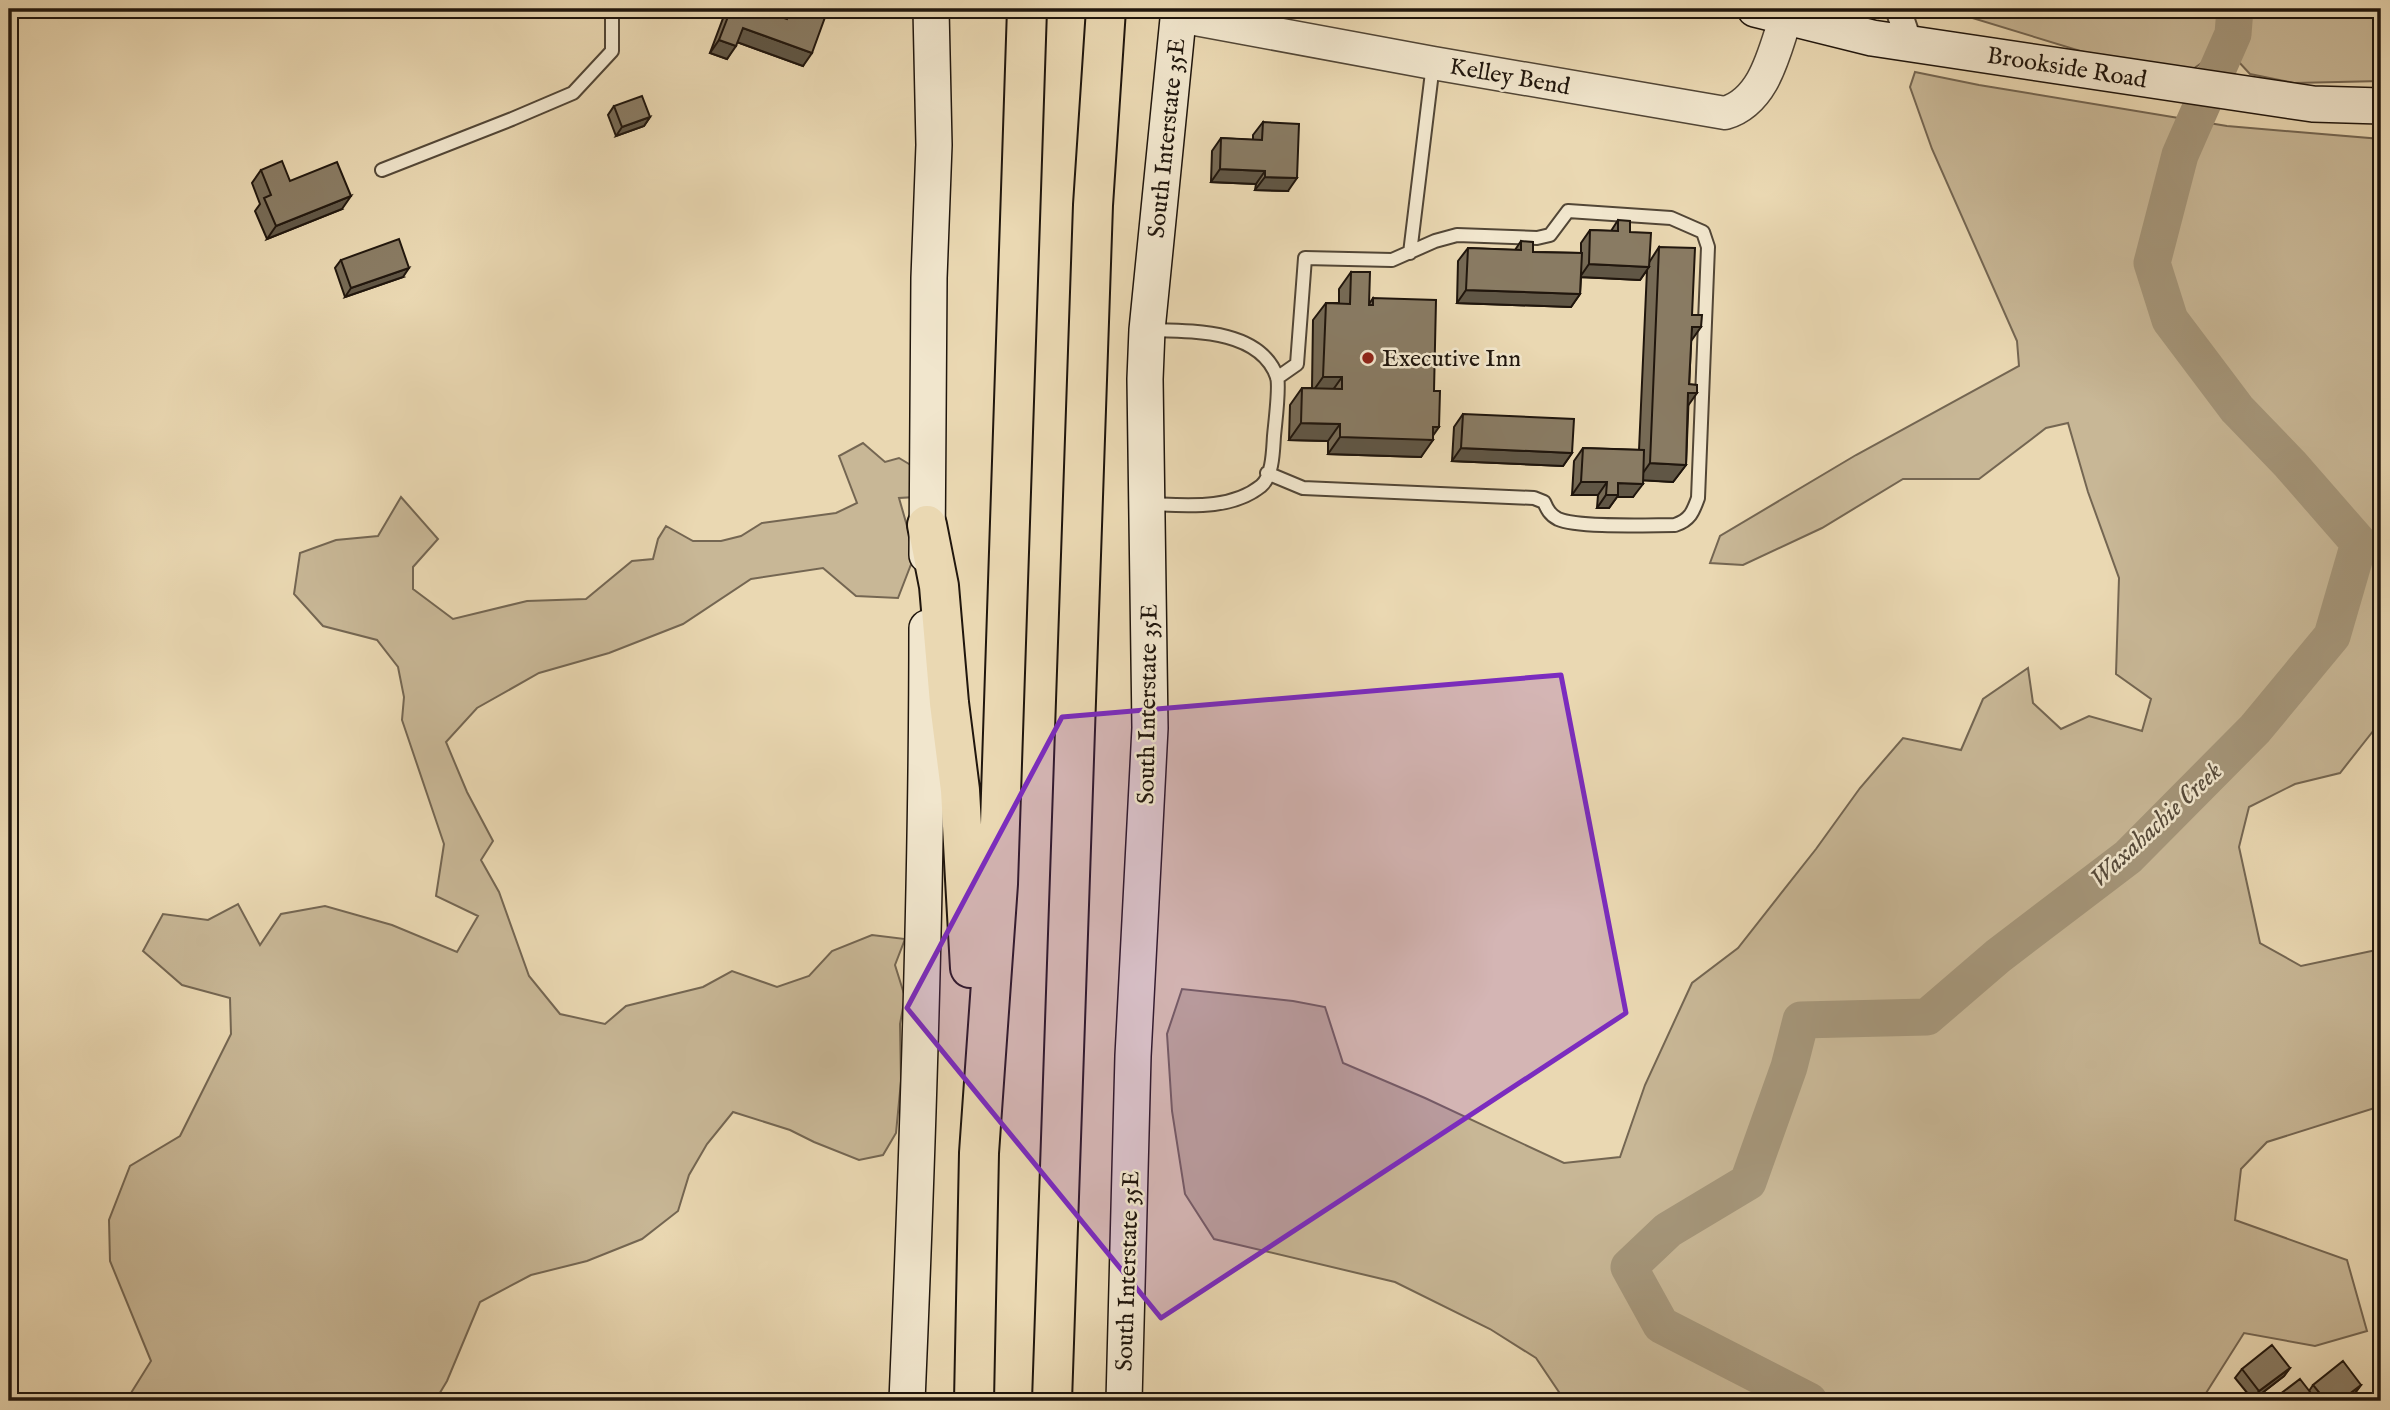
<svg xmlns="http://www.w3.org/2000/svg" width="2390" height="1410" font-family="'IM FELL English',serif">
<style>
.green{fill:#c8b796;stroke:#746652;stroke-width:2}
.lines{fill:none;stroke-linecap:round;stroke-linejoin:round}
.river{stroke:#a5967a;stroke-width:37}
.service-casing{stroke:#524636;stroke-width:16}
.minor-casing{stroke:#524636;stroke-width:28}
.tertiary-casing{stroke:#524636;stroke-width:35}
.secondary-casing{stroke:#20160d;stroke-width:38}
.motorway-casing{stroke:#20160d;stroke-width:42}
.service{stroke:#f1e6cd;stroke-width:12}
.minor{stroke:#f1e6cd;stroke-width:24}
.tertiary{stroke:#f1e6cd;stroke-width:32}
.secondary{stroke:#f1e6cd;stroke-width:35}
.motorway{stroke:#ead8b2;stroke-width:38}
.wall{fill:#766a55;stroke:#20160d;stroke-width:2}
.shaded-wall{fill:#605645;stroke:#20160d;stroke-width:2}
.building{fill:#897b63;stroke:#20160d;stroke-width:2}
.marked{fill:#7b2cbf;fill-opacity:0.2;stroke:#7b2cbf;stroke-width:5;stroke-linejoin:round}
.poi-dot{fill:#8f2418;stroke:#f1e6cd;stroke-width:2.5}
.labels{text-anchor:middle;stroke-width:5;stroke-linejoin:round;paint-order:stroke}
.street-label{font-size:24px;fill:#20160d;stroke:#f1e6cd}
.poi-label{font-size:24px;fill:#20160d;stroke:#f1e6cd;text-anchor:start}
.water-label{font-size:26px;font-style:italic;fill:#554939;stroke:#f1e6cd}
</style>
<rect width="100%" height="100%" fill="#ead8b2"/>
<filter id="stains"><feTurbulence type="fractalNoise" baseFrequency=".00286" numOctaves="4"/><feColorMatrix values="0 0 0 0 .2 0 0 0 0 .09 0 0 0 0 .02 0 0 0 .5 -.17"/></filter>
<radialGradient id="worn" r=".72"><stop offset=".6" stop-color="#630" stop-opacity="0"/><stop offset="1" stop-color="#630" stop-opacity=".3"/></radialGradient>
<path class="green" d="M1943,9H2381V81L2294,83L2250,74L2225,47L2187,73L2100,57Z
M1915,72L1979,85L2227,126L2381,139V721L2340,773L2295,784L2249,807L2239,847L2260,943L2301,966L2381,949V1106L2267,1142L2241,1169L2235,1220L2347,1260L2367,1331L2315,1346L2244,1333L2201,1401H1565L1536,1358L1490,1329L1395,1282L1214,1239L1185,1194L1172,1111L1167,1034L1182,989L1293,1001L1325,1007L1343,1063L1425,1098L1564,1163L1620,1157L1645,1085L1692,983L1738,948L1816,849L1860,788L1903,738L1961,750L1983,699L2028,668L2033,703L2061,729L2089,716L2142,731L2151,699L2116,674L2119,578L2088,492L2068,423L2046,428L1979,479H1903L1822,528L1743,565L1710,563L1720,536L1856,455L2019,366L2017,341L1932,149L1910,87Z
M863,443L885,462L899,458L919,470L916,497L899,498L915,554L898,598L856,596L823,568L751,579L683,624L609,653L539,673L477,708L446,742L467,792L493,841L481,860L499,892L529,976L560,1014L605,1024L626,1006L703,987L732,971L777,987L809,976L832,951L872,935L905,939L895,965L905,997L900,1024L901,1081L896,1133L883,1155L859,1160L814,1142L790,1130L733,1112L707,1144L689,1175L678,1211L642,1239L587,1261L531,1275L480,1302L447,1381L435,1401H126L151,1361L110,1261L109,1220L130,1166L180,1136L231,1034L230,998L182,985L143,951L163,914L208,920L238,904L260,945L281,914L325,906L392,925L457,952L478,916L436,896L444,844L402,720L404,697L398,667L377,640L323,626L294,594L300,553L336,540L378,536L401,497L438,539L413,567V589L453,619L527,601L586,599L632,561L653,559L658,539L666,526L693,541H721L741,536L762,523L836,513L857,503L839,456Z"/>
<g class="lines">
<path class="river" d="M1809,1401L1661,1325L1629,1267L1668,1230L1748,1182L1789,1067L1801,1020L1927,1017L1998,956L2128,857L2255,729L2332,636L2359,543L2290,464L2237,409L2170,320L2152,263L2180,155L2233,34L2235,9"/>
<g class="service-casing">
<path id="service" d="M382,170L512,119L573,93L612,51V9
M1410,253L1433,64
M1267,473L1303,488L1534,498L1544,502C1547,509 1550,515 1558,519C1578,528 1649,525 1675,525C1690,520 1693,512 1698,498L1708,247L1703,232L1671,218L1568,211L1550,235L1537,238L1457,235L1435,241L1392,260L1305,258L1297,364L1277,378
M1147,504C1184,505 1230,511 1261,486C1273,476 1273,450 1274,436C1275,424 1280,387 1277,377C1260,329 1191,331 1150,330"/>
</g>
<g class="minor-casing">
<path id="minor" d="M1898,9L1910,44"/>
</g>
<g class="tertiary-casing">
<path id="tertiary" d="M1179,16L1433,63L1725,113C1765,101 1774,52 1786,17"/>
</g>
<g class="secondary-casing">
<path id="secondary" d="M1755,9L1872,38L2313,104L2381,106
M927,555L929,278L934,145L931,9
M907,1401C918,1144 927,886 927,628
M1124,1401L1133,1056L1150,728L1145,379L1147,330L1179,9"/>
</g>
<g class="motorway-casing">
<path id="motorway" d="M927,525L939,586L949,703L960,790L970,968
M974,1401L979,1153L998,884L1027,9
M1052,1401L1093,205L1106,9"/>
</g>
<use href="#service" class="service"/>
<use href="#minor" class="minor"/>
<use href="#tertiary" class="tertiary"/>
<use href="#secondary" class="secondary"/>
<use href="#motorway" class="motorway"/>
</g>
<path class="wall" d="M728,9H757L783,18L786,9H828L803,66L737,42L727,59L710,53L725,13Z
M614,106L650,117L644,126L616,136L608,115Z
M1263,122L1288,191L1255,190L1256,184L1211,182L1212,151L1221,138L1253,140V135Z
M261,170L290,181L342,209L267,239L255,211L260,204L252,183Z
M1618,220L1630,232L1650,261L1659,247L1691,341L1686,465L1673,482L1643,480L1633,497H1617L1609,508H1597L1598,495H1572L1574,461L1583,448L1639,450L1647,270L1640,280L1581,277L1580,294L1571,307L1457,303L1458,261L1468,248L1515,250L1521,241L1533,252L1581,253V243L1590,230L1611,231Z
M341,260L403,277L345,297L335,268Z
M1351,272L1369,304L1373,298L1433,436L1421,457L1328,454V441L1289,440L1290,405L1302,388H1312L1313,320L1326,303H1339V289Z
M1463,414L1572,453L1563,466L1452,461L1454,427Z
M2290,1368L2284,1376L2253,1400L2235,1378L2242,1369Z
M2313,1385H2361L2355,1393L2345,1401H2271L2309,1391Z"/>
<path class="shaded-wall" d="M743,28L812,53L803,66L734,41Z
M719,40L736,46L727,59L710,53Z
M650,117L644,126L616,136L622,127Z
M1220,169L1265,171L1256,184L1211,182Z
M1265,177L1297,178L1288,191L1255,190Z
M351,196L342,209L267,239L276,226Z
M1589,264L1649,267L1640,280L1580,277Z
M409,268L403,277L345,297L351,288Z
M1466,290L1580,294L1571,307L1457,303Z
M1692,327H1701L1689,344Z
M1323,377H1342L1330,394H1311Z
M1688,393H1697L1685,410Z
M1301,423L1340,424L1328,441L1289,440Z
M1433,427H1439L1430,440H1433L1421,457L1328,454L1340,437Z
M1461,448L1572,453L1563,466L1452,461Z
M1650,463L1686,465L1673,482L1638,480Z
M1581,482H1607L1598,495H1572Z
M1618,483L1643,484L1633,497H1617L1609,508H1597L1606,495Z
M2290,1368L2284,1376L2253,1400L2259,1391Z
M2361,1385L2355,1393L2345,1401H2340Z"/>
<path class="building" d="M731,9H757L787,19L791,9H828L812,53L743,28L736,46L719,40Z
M642,96L650,117L622,127L614,106Z
M1263,122L1299,124L1297,178L1265,177V171L1220,169L1221,138L1262,140Z
M282,161L290,181L337,162L351,196L276,226L264,198L271,195L261,170Z
M1618,220L1630,221V232L1651,233L1649,267L1589,264L1590,230L1618,231Z
M399,239L409,268L351,288L341,260Z
M1521,241L1533,242V252L1582,253L1580,294L1466,290L1468,248L1521,250Z
M1659,247L1695,248L1692,315H1702L1701,327H1692L1689,384L1697,385V393H1688L1686,465L1650,463Z
M1351,272H1370L1369,305H1373V298L1436,300L1434,391H1440L1439,427H1433V440L1340,437V424L1301,423L1302,388L1342,389V377H1323L1326,303L1350,304Z
M1463,414L1574,419L1572,453L1461,448Z
M1583,448L1644,450L1643,484L1618,483V495H1606L1607,482H1581Z
M2272,1345L2290,1368L2259,1391L2242,1369Z
M2343,1361L2361,1385L2340,1401H2326L2313,1385Z
M2300,1379L2317,1401H2271Z"/>
<path class="marked" d="M1561,675L1626,1013L1161,1318L907,1008L1062,717Z"/>
<circle class="poi-dot" cx="1368" cy="358" r="7"/>
<g class="labels">
<g class="street-label">
<text transform="translate(2067 67) rotate(9)" y="8">Brookside Road</text>
<text transform="translate(1510 76) rotate(10)" y="8">Kelley Bend</text>
<text transform="translate(1166 138) rotate(-84)" y="8">South Interstate 35E</text>
<text transform="translate(1147 704) rotate(-89)" y="8">South Interstate 35E</text>
<text transform="translate(1127 1271) rotate(-88)" y="8">South Interstate 35E</text>
</g>
<g class="poi-label">
<text x="1382" y="366">Executive Inn</text>
</g>
<g class="water-label">
<text transform="translate(2155 824) rotate(-43)" y="9">Waxahachie Creek</text>
</g>
</g>
<rect width="2390" height="1410" fill="none" stroke="#ead8b2" stroke-width="35"/>
<rect x="10" y="10" width="2369" height="1389" fill="none" stroke="#20160d" stroke-width="3.5"/>
<rect x="18" y="18" width="2355" height="1375" fill="none" stroke="#20160d" stroke-width="2"/>
<rect width="100%" height="100%" filter="url(#stains)"/>
<rect width="100%" height="100%" fill="url(#worn)"/>
</svg>
